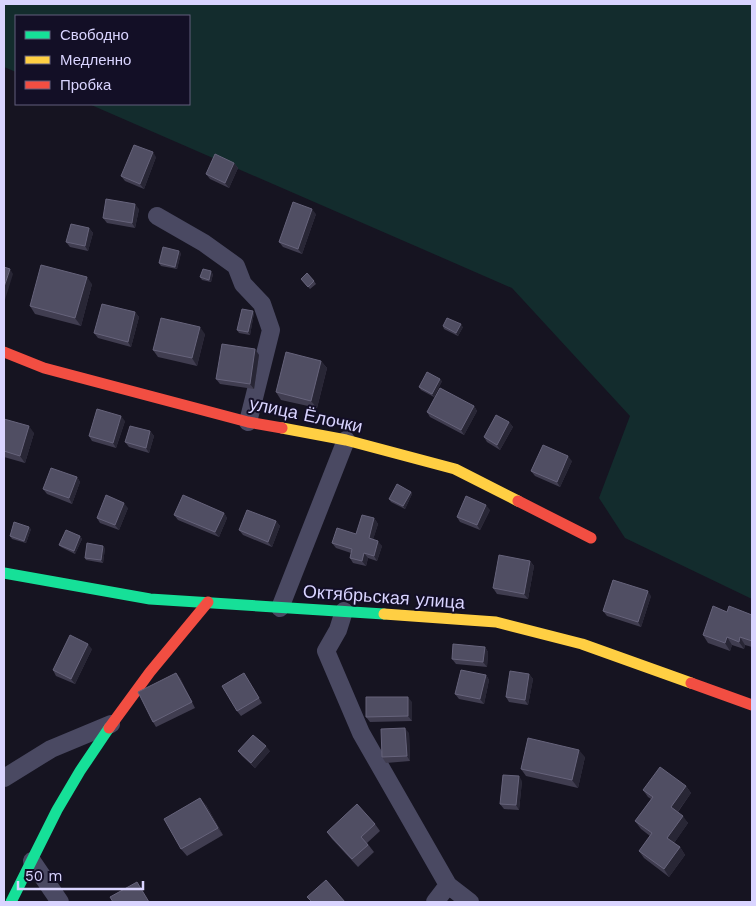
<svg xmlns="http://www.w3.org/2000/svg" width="756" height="906" font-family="'Work Sans',sans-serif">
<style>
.green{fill:#132c2d}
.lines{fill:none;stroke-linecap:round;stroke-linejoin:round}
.street{stroke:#4a4962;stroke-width:18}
.fast{stroke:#16e098;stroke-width:11}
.slow{stroke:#ffcf43;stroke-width:11}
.jam{stroke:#f24e42;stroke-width:11}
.wall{fill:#403d50}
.shaded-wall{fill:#282635}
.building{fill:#504e63;stroke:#66637b}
.labels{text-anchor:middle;stroke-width:4;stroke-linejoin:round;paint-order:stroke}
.street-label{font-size:18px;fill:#d9d4ff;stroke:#130f26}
</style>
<rect width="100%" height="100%" fill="#161421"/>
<path class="green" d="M4,4H752V599L625,538L599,498L630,416L512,288L89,104H189V16H16V72L4,67Z"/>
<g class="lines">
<path class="street" d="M157,216L204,243L236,266L243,284L262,304L271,330L248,422
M280,608L346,440
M344,611L338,630L326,651L361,733L448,885L470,902
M4,778L51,749L111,724
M32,861L60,902
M435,902L448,885"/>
<path class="fast" d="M4,573L150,599L384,614
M11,902L57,810L80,771L109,728"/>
<path class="slow" d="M282,428L346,440L455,469L518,501
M384,614L496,622L582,644L691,683"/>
<path class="jam" d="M4,352L44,368L248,422L282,428
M518,501L591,538
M691,683L752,705
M109,728L150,672L208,602"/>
</g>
<path class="wall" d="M156,157L144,189L125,181L121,176Z
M234,163L238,168L229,188L210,179L206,174Z
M139,209L135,228L107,223L103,218Z
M316,214L302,254L283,247L279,242Z
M89,228L93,233L88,251L70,247L66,242Z
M181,253L177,269L161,266L159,263Z
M213,274L211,282L202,280L200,277Z
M301,279L314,281L316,284L310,289Z
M92,284L81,326L35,314L30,306Z
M135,312L139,317L131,347L98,338L94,333Z
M254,313L250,335L239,333L237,330Z
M443,326L463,327L458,336L444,329Z
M205,334L197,366L158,357L153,350Z
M255,349L259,355L254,389L220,384L216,379Z
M321,361L327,368L317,408L281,400L276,392Z
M442,381L434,397L421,390L419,387Z
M474,406L477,411L464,435L430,417L427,412Z
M4,419L34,433L25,463L4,457Z
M125,421L116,448L92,441L89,436Z
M509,422L513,427L500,450L487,442L484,437Z
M150,431L154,436L149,453L129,447L125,442Z
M572,461L560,487L535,476L531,471Z
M77,477L80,482L72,504L47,494L43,489Z
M411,492L412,494L405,509L391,502L389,499Z
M128,508L119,530L100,523L97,518Z
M490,510L480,530L460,522L457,517Z
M224,513L227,518L219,537L178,520L174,515Z
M374,518L378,524L373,539L382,546L377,561L368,558L366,566L353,563L350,558L351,553L336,548L332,543L356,534Z
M276,521L280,526L272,547L243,535L239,530Z
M31,529L26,543L12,539L10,536Z
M80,536L82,539L75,554L61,547L59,545Z
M105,548L103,563L86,560L85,558Z
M530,561L534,566L528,599L497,594L493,588Z
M651,596L641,627L607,616L603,611Z
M727,612L752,615V647L745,645L744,649L732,645L730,651L708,643L703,635Z
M485,647L488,652L487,667L456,664L452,659Z
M92,649L75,684L56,676L53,670Z
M176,673L180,678L195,708L156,727L153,722Z
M244,673L262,703L241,716L237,711Z
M529,674L533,679L528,705L509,702L506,697Z
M486,675L489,680L484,704L459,699L455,694Z
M412,702V721L370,722L366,717Z
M409,733L410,761L386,763L382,757Z
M238,751H270L255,768L242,756Z
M585,757L578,788L526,776L521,769Z
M522,781L519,810L504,809L500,804Z
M686,786L691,793L678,812L688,823L674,843L680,847L685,855L669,877L644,858L639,851L650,836L641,829L635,821L651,799L648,797L643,790Z
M206,805L223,835L187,856L181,849Z
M375,824L380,831L367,843L374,852L358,867L332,839L327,832Z"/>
<path class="shaded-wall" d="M153,152L156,157L144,189L140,184Z
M234,163L238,168L229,188L225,183Z
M135,204L139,209L135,228L132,223Z
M312,209L316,214L302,254L298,249Z
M89,228L93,233L88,251L85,246Z
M179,251L181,253L177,269L175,267Z
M10,269L13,274L4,303V287Z
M211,271L213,274L211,282L209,280Z
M87,277L92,284L81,326L75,318Z
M253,311L254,313L250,335L248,332Z
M135,312L139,317L131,347L128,342Z
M461,324L463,327L458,336L456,333Z
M200,327L205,334L197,366L192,358Z
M255,349L259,355L254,389L250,384Z
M321,361L327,368L317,408L311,401Z
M440,379L442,381L434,397L432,394Z
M474,406L477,411L464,435L461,430Z
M121,416L125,421L116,448L113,443Z
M509,422L513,427L500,450L497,445Z
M29,426L34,433L25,463L20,456Z
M150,431L154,436L149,453L146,448Z
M568,456L572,461L560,487L557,482Z
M77,477L80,482L72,504L69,498Z
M411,492L412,494L405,509L403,506Z
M124,503L128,508L119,530L115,525Z
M486,505L490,510L480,530L477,525Z
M224,513L227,518L219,537L215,532Z
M374,518L378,524L372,543L369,538Z
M276,521L280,526L272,547L268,542Z
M29,527L31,529L26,543L24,541Z
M80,536L82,539L75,554L74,551Z
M378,541L382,546L377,561L374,556Z
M103,546L105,548L103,563L101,560Z
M364,553L368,558L366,566L362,561Z
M530,561L534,566L528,599L524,594Z
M648,591L651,596L641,627L638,622Z
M727,637L732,645L730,651L725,643Z
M740,637L745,645L744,649L739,642Z
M88,644L92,649L75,684L71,679Z
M485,647L488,652L487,667L483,662Z
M176,673L180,678L195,708L192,702Z
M529,674L533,679L528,705L525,700Z
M486,675L489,680L484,704L480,699Z
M408,697L412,702V721L408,716Z
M405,728L409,733L410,761L407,756Z
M266,746L270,751L255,768L251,763Z
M579,750L585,757L578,788L572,780Z
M519,776L522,781L519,810L516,805Z
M686,786L691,793L676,814L671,807Z
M200,798L206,805L223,835L218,828Z
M683,816L688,823L672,846L667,838Z
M680,847L685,855L669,877L664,869Z"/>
<path class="building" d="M134,145L153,152L140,184L121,176Z
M215,154L234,163L225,183L206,174Z
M106,199L135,204L132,223L103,218Z
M293,202L312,209L298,249L279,242Z
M71,224L89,228L85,246L66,242Z
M163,247L179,251L175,267L159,263Z
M41,265L87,277L75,318L30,306Z
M4,267L10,269L4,287Z
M203,269L211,271L209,280L200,277Z
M307,273L314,281L308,287L301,279Z
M102,304L135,312L128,342L94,333Z
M242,309L253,311L248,332L237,330Z
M161,318L200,327L192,358L153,350Z
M447,318L461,324L456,333L443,326Z
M222,344L255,349L250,384L216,379Z
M286,352L321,361L311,401L276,392Z
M427,372L440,379L432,394L419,387Z
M440,388L474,406L461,430L427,412Z
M97,409L121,416L113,443L89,436Z
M496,415L509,422L497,445L484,437Z
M4,419L29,426L20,456L4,451Z
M130,426L150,431L146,448L125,442Z
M543,445L568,456L557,482L531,471Z
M51,468L77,477L69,498L43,489Z
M397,484L411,492L403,506L389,499Z
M106,495L124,503L115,525L97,518Z
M183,495L224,513L215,532L174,515Z
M466,496L486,505L477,525L457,517Z
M247,510L276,521L268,542L239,530Z
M362,515L374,518L369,538L378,541L374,556L364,553L362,561L350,558L352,549L332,543L337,528L356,534Z
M14,522L29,527L24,541L10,536Z
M66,530L80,536L74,551L59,545Z
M87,543L103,546L101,560L85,558Z
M499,555L530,561L524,594L493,588Z
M613,580L648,591L638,622L603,611Z
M713,606L727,612L729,606L752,615V641L740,637L739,642L727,637L725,643L703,635Z
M70,635L88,644L71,679L53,670Z
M453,644L485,647L483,662L452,659Z
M461,670L486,675L480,699L455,694Z
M510,671L529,674L525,700L506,697Z
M176,673L192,702L153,722L138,692Z
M244,673L259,698L237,711L222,686Z
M366,697H408V716L366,717Z
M405,728L407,756L382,757L381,729Z
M253,735L266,746L251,763L238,751Z
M528,738L579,750L572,780L521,769Z
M660,767L686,786L671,807L683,816L667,838L680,847L664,869L639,851L652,833L635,821L653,797L643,790Z
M503,775L519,776L516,805L500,804Z
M200,798L218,828L181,849L164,819Z
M357,804L375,824L361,837L368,845L352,859L327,832Z
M326,880L345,902H312L307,897Z
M137,882L149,902H113L110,897Z"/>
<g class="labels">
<g class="street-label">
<text transform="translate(306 415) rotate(12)" y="6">улица Ёлочки</text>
<text transform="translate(384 597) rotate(4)" y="6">Октябрьская улица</text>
</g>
</g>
<rect width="756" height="906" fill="none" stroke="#d9d4ff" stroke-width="10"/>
<rect x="15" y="15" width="175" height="90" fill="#130f26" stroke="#625e7d"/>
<rect x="25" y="31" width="25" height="8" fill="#16e098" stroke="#625e7d"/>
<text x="60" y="40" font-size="15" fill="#d9d4ff">Свободно</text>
<rect x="25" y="56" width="25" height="8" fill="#ffcf43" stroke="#625e7d"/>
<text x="60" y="65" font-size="15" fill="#d9d4ff">Медленно</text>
<rect x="25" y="81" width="25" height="8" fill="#f24e42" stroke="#625e7d"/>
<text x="60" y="90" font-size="15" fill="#d9d4ff">Пробка</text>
<path d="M18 881v8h125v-8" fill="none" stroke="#d9d4ff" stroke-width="2.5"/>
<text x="25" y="881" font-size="15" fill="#d9d4ff" stroke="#130f26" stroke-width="4" paint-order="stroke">50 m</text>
</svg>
